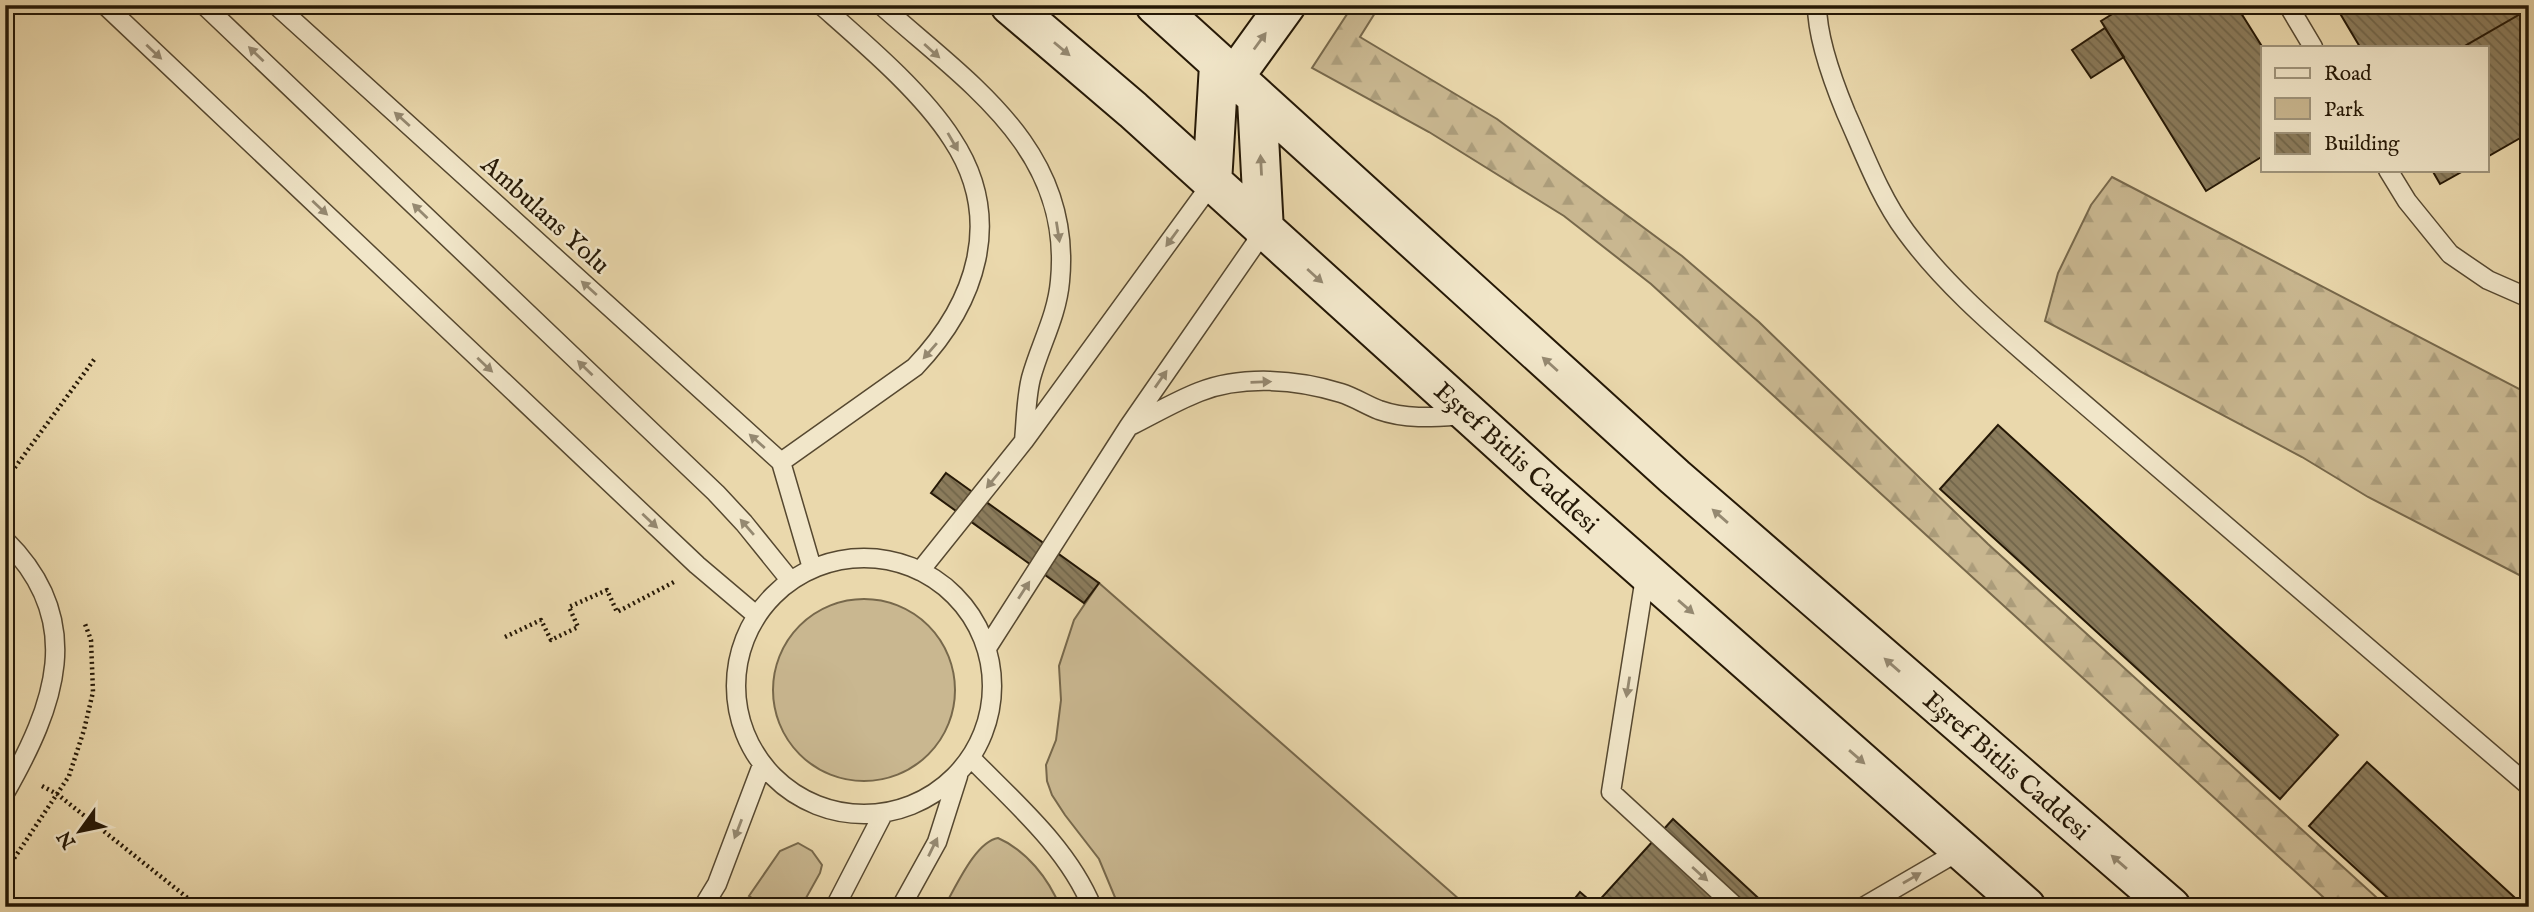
<svg xmlns="http://www.w3.org/2000/svg" width="2534" height="912" font-family="'IM FELL English',serif">
<style>
.green{fill:#c9b790;stroke:#77684b;stroke-width:2}
.forest{fill:url(#forest-firs);stroke:#77684b;stroke-width:2}
.building{fill:url(#building-back-hatch);stroke:#251806;stroke-width:2}
.lines{fill:none;stroke-linecap:round;stroke-linejoin:round}
.service-casing{stroke:#564830;stroke-width:21}
.secondary-casing{stroke:#251806;stroke-width:42}
.path{stroke:#251806;stroke-width:4.5;stroke-dasharray:2 3.5;stroke-linecap:butt}
.service{stroke:#f1e6c9;stroke-width:18}
.secondary{stroke:#f1e6c9;stroke-width:38}
.oneway{fill:#958971}
.labels{text-anchor:middle;stroke-width:5;stroke-linejoin:round;paint-order:stroke}
.street-label{font-size:26px;fill:#251806;stroke:#f1e6c9}
</style>
<defs>
<pattern id="forest-firs" width="22" height="20" patternUnits="userSpaceOnUse" patternTransform="scale(1.75)"><rect width="22" height="20" fill="#c9b790"/><path d="M5 1l3.5 6h-7zM16 11l3.5 6h-7z" fill="#ac9d7b"/></pattern>
<pattern id="building-back-hatch" width="6" height="6" patternUnits="userSpaceOnUse" patternTransform="scale(1.75)"><rect width="6" height="6" fill="#8b7c5c"/><path d="M-1 5l2 2M0 0l6 6M5-1l2 2" fill="none" stroke="#71654a"/></pattern>
</defs>
<rect width="100%" height="100%" fill="#ead8ac"/>
<filter id="stains"><feTurbulence type="fractalNoise" baseFrequency=".00286" numOctaves="4"/><feColorMatrix values="0 0 0 0 .2 0 0 0 0 .09 0 0 0 0 .02 0 0 0 .5 -.17"/></filter>
<radialGradient id="worn" r=".72"><stop offset=".6" stop-color="#630" stop-opacity="0"/><stop offset="1" stop-color="#630" stop-opacity=".3"/></radialGradient>
<path class="green" d="M1099,583L1468,907H1119L1099,859L1065,815L1052,795L1047,781L1046,765L1056,740L1061,700L1059,666L1074,620Z
M773 690a91 91 0 1 1 182 0a91 91 0 1 1-182 0Z
M998,838C1026,850 1049,879 1060,907H944C956,887 975,842 998,838Z
M798,843L812,851L822,865L820,873L801,907H765L749,896L780,851Z"/>
<path class="forest" d="M1353,5H1380L1360,37L1497,119L1682,256L1759,322L1988,544L2387,907H2334L1651,284L1564,216L1429,132L1312,68Z
M2112,177L2529,394V580L2368,497L2302,457L2045,321L2058,273L2091,205Z"/>
<path class="building" d="M2127,5H2236L2263,48V156L2206,191L2101,21Z
M2335,5H2529V9L2463,47H2360Z
M2529,9V133L2487,157V47H2463Z
M2105,28L2124,57L2091,78L2072,50Z
M2432,170H2465L2440,184Z
M1998,425L2338,735L2280,799L1940,489Z
M946,473L1099,583L1084,603L931,493Z
M2367,762L2525,907H2398L2309,826Z
M1673,819L1768,907L1595,905Z
M1580,892L1595,905L1597,907H1568Z"/>
<g class="lines">
<g class="service-casing">
<path id="service" d="M105,5L697,565L756,615
M204,5L716,493L744,523L790,580
M276,5L781,462L812,568
M881,5C968,83 1073,149 1060,281C1057,316 1040,345 1031,378C1026,398 1026,420 1024,441
M1817,5C1817,37 1834,84 1846,113C1864,153 1880,197 1906,232C1942,281 1989,322 2034,361L2529,786
M2288,5L2313,47
M2388,170L2407,201L2450,254L2488,280L2529,298
M1132,425C1154,414 1176,401 1199,392C1242,375 1297,379 1341,393C1354,397 1366,405 1379,410C1407,420 1436,417 1464,415
M781,462L915,367C976,303 1005,219 952,139C922,92 864,43 821,5
M5,540C87,621 55,705 5,793
M736 686a128 128 0 1 1 256 0a128 128 0 1 1-256 0Z
M920,571L1024,441L1212,183
M1646,571L1611,792L1736,907
M987,648L1129,426L1264,231
M971,758C1015,803 1068,848 1092,907
M703,907L717,884L762,765
M835,907L883,814
M901,907L937,842L958,776
M1863,907L1961,850"/>
</g>
<g class="secondary-casing">
<path id="secondary" d="M1010,5L1133,110L1546,484L2026,907
M1155,5L1675,477L2171,907
M1234,77L1286,5
M1257,99L1264,231
M1212,183L1219,65"/>
</g>
<path class="path" d="M5,481L96,357
M505,637L541,620L551,640L578,627L569,607L607,590L617,612L674,582
M42,786L57,794L199,907
M5,872L69,776L84,730L93,692L91,640L85,624"/>
<use href="#service" class="service"/>
<use href="#secondary" class="secondary"/>
</g>
<defs><path id="oneway-solid" d="M-6-.8H1V-3.2L6.5 0L1 3.2V.8H-6Z" transform="scale(1.75)"/></defs>
<g class="oneway">
<use href="#oneway-solid" transform="translate(1260 41) rotate(-54)"/>
<use href="#oneway-solid" transform="translate(1062 49) rotate(40)"/>
<use href="#oneway-solid" transform="translate(932 51) rotate(42)"/>
<use href="#oneway-solid" transform="translate(154 52) rotate(43)"/>
<use href="#oneway-solid" transform="translate(256 54) rotate(-136)"/>
<use href="#oneway-solid" transform="translate(402 119) rotate(-138)"/>
<use href="#oneway-solid" transform="translate(953 142) rotate(60)"/>
<use href="#oneway-solid" transform="translate(1261 165) rotate(-93)"/>
<use href="#oneway-solid" transform="translate(320 208) rotate(43)"/>
<use href="#oneway-solid" transform="translate(420 211) rotate(-136)"/>
<use href="#oneway-solid" transform="translate(1058 232) rotate(81)"/>
<use href="#oneway-solid" transform="translate(1172 238) rotate(126)"/>
<use href="#oneway-solid" transform="translate(1315 276) rotate(42)"/>
<use href="#oneway-solid" transform="translate(589 288) rotate(-138)"/>
<use href="#oneway-solid" transform="translate(930 351) rotate(131)"/>
<use href="#oneway-solid" transform="translate(1550 364) rotate(-138)"/>
<use href="#oneway-solid" transform="translate(485 365) rotate(43)"/>
<use href="#oneway-solid" transform="translate(585 368) rotate(-136)"/>
<use href="#oneway-solid" transform="translate(1161 379) rotate(-55)"/>
<use href="#oneway-solid" transform="translate(1261 382) rotate(-2)"/>
<use href="#oneway-solid" transform="translate(757 441) rotate(-138)"/>
<use href="#oneway-solid" transform="translate(993 480) rotate(129)"/>
<use href="#oneway-solid" transform="translate(1720 516) rotate(-139)"/>
<use href="#oneway-solid" transform="translate(650 521) rotate(43)"/>
<use href="#oneway-solid" transform="translate(747 527) rotate(-131)"/>
<use href="#oneway-solid" transform="translate(1024 590) rotate(-57)"/>
<use href="#oneway-solid" transform="translate(1686 607) rotate(41)"/>
<use href="#oneway-solid" transform="translate(1892 665) rotate(-139)"/>
<use href="#oneway-solid" transform="translate(1628 687) rotate(99)"/>
<use href="#oneway-solid" transform="translate(1857 757) rotate(41)"/>
<use href="#oneway-solid" transform="translate(738 829) rotate(111)"/>
<use href="#oneway-solid" transform="translate(933 847) rotate(-64)"/>
<use href="#oneway-solid" transform="translate(2119 862) rotate(-139)"/>
<use href="#oneway-solid" transform="translate(1700 874) rotate(42)"/>
<use href="#oneway-solid" transform="translate(1912 878) rotate(-30)"/>
</g>
<g class="labels">
<g class="street-label">
<text transform="translate(546 214) rotate(42)" y="9">Ambulans Yolu</text>
<text transform="translate(1517 457) rotate(42)" y="9">Eşref Bitlis Caddesi</text>
<text transform="translate(2007 765) rotate(41)" y="9">Eşref Bitlis Caddesi</text>
</g>
</g>
<rect width="2534" height="912" fill="none" stroke="#ead8ac" stroke-width="28"/>
<rect x="7" y="7" width="2520" height="898" fill="none" stroke="#251806" stroke-width="3.5"/>
<rect x="14" y="14" width="2506" height="884" fill="none" stroke="#251806" stroke-width="2"/>
<rect x="2261" y="46" width="228" height="126" fill="#f1e6c9" stroke="#9f947b" stroke-width="2"/>
<rect x="2275" y="68" width="35" height="10" fill="#f1e6c9" stroke="#9f947b" stroke-width="2"/>
<text x="2324" y="80" font-size="21" fill="#251806">Road</text>
<rect x="2275" y="98" width="35" height="21" fill="#c9b790" stroke="#9f947b" stroke-width="2"/>
<text x="2324" y="116" font-size="21" fill="#251806">Park</text>
<rect x="2275" y="133" width="35" height="21" fill="url(#building-back-hatch)" stroke="#9f947b" stroke-width="2"/>
<text x="2324" y="150" font-size="21" fill="#251806">Building</text>
<g transform="translate(80 831) rotate(237)" stroke="#f1e6c9" stroke-width="5" paint-order="stroke">
<path d="M0-5L12 26L0 18L-12 26Z" fill="#251806"/>
<text y="-10" font-size="19" font-weight="bold" text-anchor="middle" fill="#251806">N</text>
</g>
<rect width="100%" height="100%" filter="url(#stains)"/>
<rect width="100%" height="100%" fill="url(#worn)"/>
</svg>
